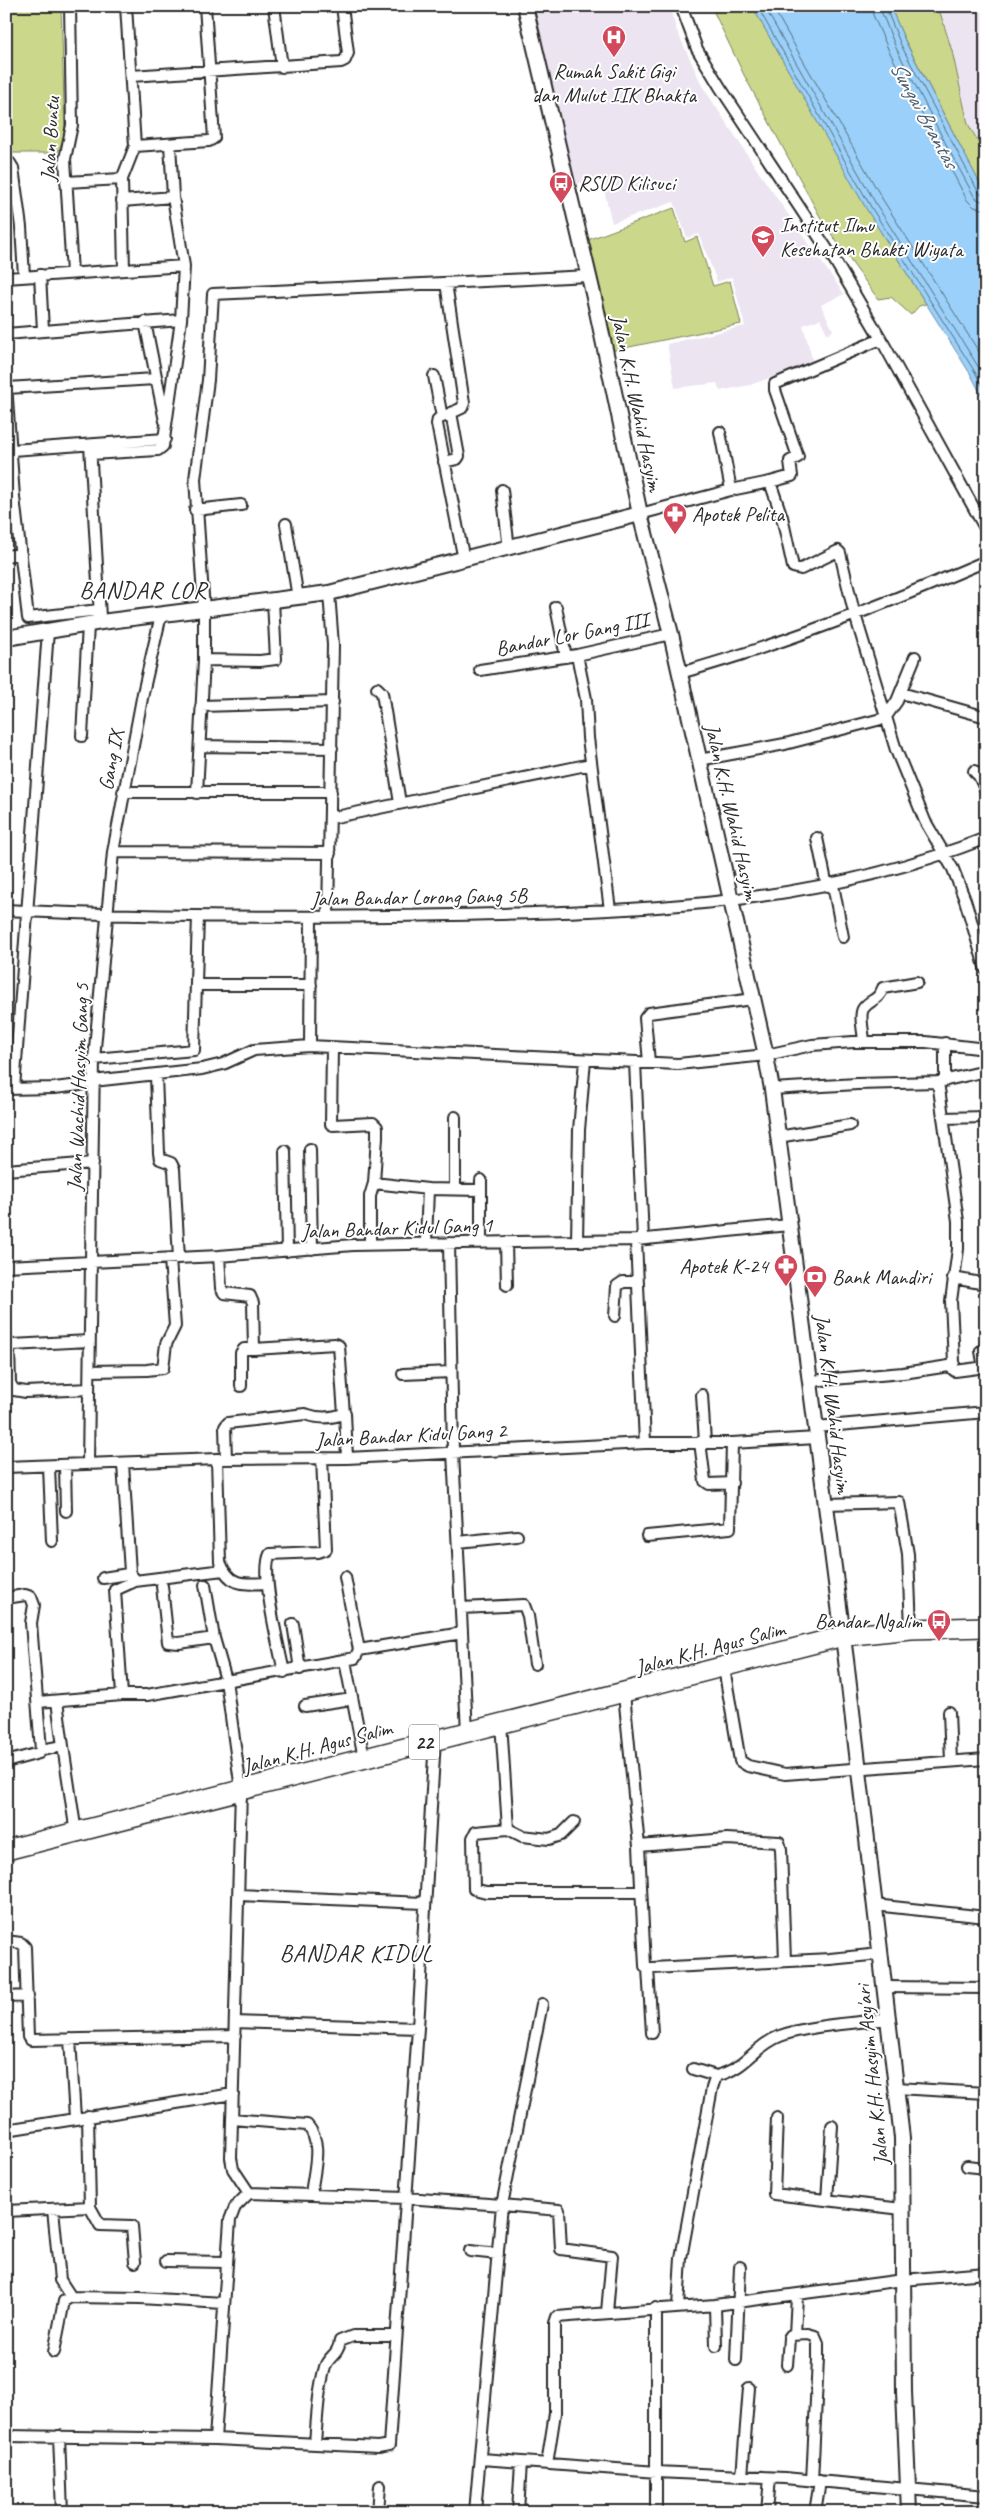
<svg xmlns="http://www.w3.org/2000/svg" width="992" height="2518" font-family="Caveat,sans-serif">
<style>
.built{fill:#ede4f2}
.green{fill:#cbd88b;stroke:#7b825b}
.water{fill:#9ad0f9;stroke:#6e8ea7}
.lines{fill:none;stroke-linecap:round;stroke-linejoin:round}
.shore{stroke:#576d7d;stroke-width:1}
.street-casing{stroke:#2b2b2b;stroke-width:14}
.secondary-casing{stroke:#2b2b2b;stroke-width:18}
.highway-casing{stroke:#2b2b2b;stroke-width:22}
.street{stroke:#fff;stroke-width:10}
.secondary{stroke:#fff;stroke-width:14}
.highway{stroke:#fff;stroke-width:19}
.labels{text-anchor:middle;stroke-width:4;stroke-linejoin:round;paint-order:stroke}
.shield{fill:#fff;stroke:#6b6b6b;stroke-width:1}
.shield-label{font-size:20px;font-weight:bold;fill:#2b2b2b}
.poi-label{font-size:21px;fill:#2b2b2b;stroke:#fff;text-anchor:start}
.street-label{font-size:21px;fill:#2b2b2b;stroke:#fff}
.water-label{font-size:22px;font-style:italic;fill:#4c5d69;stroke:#fff}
.quarter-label{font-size:24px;letter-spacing:1px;fill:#2b2b2b;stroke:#fff}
</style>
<rect width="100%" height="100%" fill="#fff"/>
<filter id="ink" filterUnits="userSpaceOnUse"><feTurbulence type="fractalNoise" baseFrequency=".02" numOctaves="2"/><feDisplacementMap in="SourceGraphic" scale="10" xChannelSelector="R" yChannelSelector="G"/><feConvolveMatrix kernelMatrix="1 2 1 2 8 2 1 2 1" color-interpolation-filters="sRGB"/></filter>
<g filter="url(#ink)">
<path class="built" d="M525,6H669L677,31L703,87L760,174L844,294L821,305L833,330L828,335L820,319L803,325L813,362L750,385L720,391L717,383L675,388L667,344L745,326L732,277L717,282L699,234L687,238L674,202L612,223L601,178L568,186Z
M938,6H986V155L968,124L952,51Z"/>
<path class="green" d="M6,6H61L65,137L57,153H6Z
M711,6H752L867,210L926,304L919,306L911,315L891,297L878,299L824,224L744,75Z
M890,6H938L952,51L968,124L986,155V195L905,40Z
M674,208L685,242L697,237L713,286L730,281L741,324L605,352L582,242Z"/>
<path class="water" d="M752,6H890L906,43L986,195V404L971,375L867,210Z"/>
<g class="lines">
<path class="shore" d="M757,6L871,207L975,372L986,393
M764,6L876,204L986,379
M772,6L883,200L986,363
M872,6L873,15L889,51L967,200L974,207L986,210
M879,6L896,48L949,150L975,198L986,203
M885,6L901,45L979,193L986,196"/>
<g class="street-casing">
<path id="street" d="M70,6L72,125L65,159L72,273
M274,6L282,67
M681,6L697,49L720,87L835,261L881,339L986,530
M131,76L341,62L345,60L348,53L342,6
M135,146L209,141L214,138L205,6
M6,162L10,163L13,168L21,227L24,276
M122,179L124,270
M66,182L122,179L135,146L126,6
M122,201L173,197
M40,275L43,330
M6,278L184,266
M446,283L464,403L462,408L438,419L437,424L464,560
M145,322L165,421
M6,334L181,320
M434,376L442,417
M6,384L14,497L28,618L99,610
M7,388L155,379
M720,432L731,490
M90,445L100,617
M12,450L165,439
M91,454L158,450L163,446L181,320L184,266L173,197L170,144
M444,462L457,459L459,456L451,413
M770,482L792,476L790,461L798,457L775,390V384L881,339
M502,490L509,549
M195,510L241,505
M640,514L731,490L770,482L782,517L793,567L801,569L838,551L840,553L853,608L896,750L925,821L953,869L965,900L986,970
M286,524L298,598
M6,556L21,554
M556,607L566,657
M577,655L586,699L588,738L610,910
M204,660V610L195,479L208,380L213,294L589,276
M480,670L577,655L671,634
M680,673C784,644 886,604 986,561
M377,688L382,693L400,803
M901,693L986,717
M201,706L333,702
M82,736L88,625
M200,746L332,748
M699,760L785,744L885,718L897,701L915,657
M974,771L979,776L986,791
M123,792H331
M197,793L204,660L260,661L276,659L273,601
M331,818L591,764
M817,838L827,886
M113,852L330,853
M833,885L843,937
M6,910C155,918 304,918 453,915C637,911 812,907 986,838
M328,916L333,645L329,593
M196,985H311
M864,1042C864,1034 859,1016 863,1009C869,999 878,1002 883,988L917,982
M945,1043V1081
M310,1046L311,917
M332,1048L331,1124L333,1125L373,1123L377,1127V1137L374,1183L370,1196V1245
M94,1059L194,1050L198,916
M635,1062L643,1239
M649,1062L645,1018L649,1013L753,999
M156,1076L159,1153L160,1159L171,1163L174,1169L179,1258
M6,1089L54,1088L80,1085L93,1081L202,1069L223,1064L254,1050L310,1046L678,1064L766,1055L812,1045L853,1042H926L986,1049
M14,1089L48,631
M772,1089L857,1084L938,1082L986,1071
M455,1117V1189
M943,1118L986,1117
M778,1137L850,1125
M310,1149L312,1249
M285,1151L287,1251
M6,1170L93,1163
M374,1183L428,1189L426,1242
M428,1189L481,1190
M636,1240L645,1443
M577,1241L579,1130L585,1060
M506,1242L507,1285
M449,1243L453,1452L467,1732
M481,1243V1180
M219,1256L221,1288L224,1293L250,1296L253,1303L254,1349H244L241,1353V1386
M6,1266L219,1256L353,1245L636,1240L789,1225
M953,1278L986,1284
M615,1316L617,1286L623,1282H637
M89,1341L12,1345L9,1348L10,1383L14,1390L26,1392L89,1389
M254,1349L335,1344L339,1346L344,1414
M981,1351L984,1368
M949,1366L955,1371L986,1367
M90,1371L147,1370L163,1368L166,1344L175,1326L170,1259
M403,1374L451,1372
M810,1381L903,1373L949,1366L954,1362L951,1301L958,1249V1221L938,1082
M702,1395L705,1442
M816,1427L986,1412
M700,1442L705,1481L709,1484L732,1483
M217,1459L220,1562C230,1587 243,1584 267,1583
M226,1459L225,1427L228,1423L305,1414C319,1419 331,1419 345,1413L347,1458
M88,1463L94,1059L113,852L143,693L161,615
M65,1465L66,1511
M49,1466L52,1541
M6,1467L217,1459L347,1458L645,1443H732L817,1438
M826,1504L899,1502L908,1554L911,1629
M647,1536L730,1528L732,1443
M458,1542L517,1536
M133,1577L135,1581L223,1570
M103,1578L128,1574L130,1572L123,1464
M205,1585L214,1638L226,1680L241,1790L231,2158L233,2169L249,2193L235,2207L230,2220L215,2439
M162,1586L168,1642L179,1643L214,1638
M6,1598L25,1595L31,1597L34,1605L31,1623L41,1750L39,1753L6,1762
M461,1608L524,1605L528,1616L535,1664
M293,1624L300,1669
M359,1650L462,1633
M345,1661L364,1758
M724,1668L740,1761L748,1766L785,1774L986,1759
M284,1672C279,1648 260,1573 270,1554L318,1552L326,1549L322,1458
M624,1694L639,1846L645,1966L652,1968L830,1959L880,1954
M122,1695L115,1590L135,1581
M57,1701L63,1746
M38,1702L122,1695H147L355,1658L359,1650L345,1577
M305,1706L352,1699
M949,1712L951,1761
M501,1722L508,1829
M41,1750L63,1746L76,1833
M574,1822L561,1835L549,1839L522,1836L508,1829L476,1832L473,1838L474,1889L486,1892H641
M639,1846L727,1839L779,1842L781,1849L785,1961
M239,1895L424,1903
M874,1905L986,1917
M6,1941L21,1943L25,1947L28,2037L31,2040L235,2036
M648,1968L652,2033
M884,1987L986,1988
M6,1997L28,1996
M542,2004L502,2205L559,2210L561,2249L612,2256L607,2312
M235,2022L418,2028
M70,2039L75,2118
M693,2069L716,2076
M896,2088L986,2093
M777,2118L774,2194L902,2209
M232,2119L307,2125C324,2143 313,2172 311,2195
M6,2130L233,2094
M967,2166L986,2168
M249,2193L406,2198L502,2205L475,2512
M827,2200L832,2126
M90,2207L100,2225L132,2226L135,2262
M53,2209L60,2280L71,2297L140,2298L223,2303
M6,2211L90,2207L88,2116
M470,2251L498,2254
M166,2261L226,2262
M715,2305L716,2346
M678,2307L681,2258L712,2088L716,2076C746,2069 754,2046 780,2036C809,2025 857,2023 888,2019
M795,2334L797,2296
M54,2352L64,2301L71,2297
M736,2360L740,2267
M787,2365L789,2338L791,2335L808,2334L815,2336L818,2343V2359L812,2481
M6,2436L215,2439L378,2447L389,2445L418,2028L435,1739
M59,2436L62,2512
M315,2444C317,2418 318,2391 325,2367C328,2356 338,2356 340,2341L353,2336H396
M481,2459L657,2472L784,2478L986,2496
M547,2464L555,2413V2323L557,2317L715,2305L903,2280L986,2273
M742,2476L749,2388
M378,2512L380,2486
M518,2512L521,2462
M656,2512V2308
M767,2512L770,2478
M815,2512L820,2481"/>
</g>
<g class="secondary-casing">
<path id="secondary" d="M525,6L595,302L640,514L671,634L765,1051L772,1089L846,1660L902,2138L904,2391L909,2512
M6,638L101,622L329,593L640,514"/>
</g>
<g class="highway-casing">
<path id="highway" d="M6,1850L843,1636L911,1629L986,1627"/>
</g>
<use href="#street" class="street"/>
<use href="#secondary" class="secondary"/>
<use href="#highway" class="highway"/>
</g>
</g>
<defs>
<g id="hospital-pin" transform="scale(1.25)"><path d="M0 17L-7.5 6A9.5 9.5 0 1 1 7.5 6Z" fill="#d1495b" stroke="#fff"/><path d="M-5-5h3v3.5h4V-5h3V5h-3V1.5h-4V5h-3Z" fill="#fff"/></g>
<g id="bus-pin" transform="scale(1.25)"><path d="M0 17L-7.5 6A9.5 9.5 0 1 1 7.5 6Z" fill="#d1495b" stroke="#fff"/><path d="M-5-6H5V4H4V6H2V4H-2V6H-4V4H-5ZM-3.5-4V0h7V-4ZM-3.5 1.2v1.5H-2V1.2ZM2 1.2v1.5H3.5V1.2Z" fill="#fff"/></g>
<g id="university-pin" transform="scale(1.25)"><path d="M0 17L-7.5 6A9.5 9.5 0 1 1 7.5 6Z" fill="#d1495b" stroke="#fff"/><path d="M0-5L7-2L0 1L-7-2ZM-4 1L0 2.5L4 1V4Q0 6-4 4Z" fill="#fff"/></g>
<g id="pharmacy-pin" transform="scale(1.25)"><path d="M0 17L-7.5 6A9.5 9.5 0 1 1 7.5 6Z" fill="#d1495b" stroke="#fff"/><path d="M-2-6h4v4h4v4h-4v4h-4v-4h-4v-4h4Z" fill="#fff"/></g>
<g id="bank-pin" transform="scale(1.25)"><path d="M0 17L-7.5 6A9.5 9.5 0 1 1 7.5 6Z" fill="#d1495b" stroke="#fff"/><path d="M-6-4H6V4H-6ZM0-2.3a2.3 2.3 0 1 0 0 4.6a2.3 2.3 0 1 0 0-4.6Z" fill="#fff"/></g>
</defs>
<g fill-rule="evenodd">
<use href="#hospital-pin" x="614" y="37"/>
<use href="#bus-pin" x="561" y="183"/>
<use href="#university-pin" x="763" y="237"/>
<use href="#pharmacy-pin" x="675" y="514"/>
<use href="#pharmacy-pin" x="786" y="1266"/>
<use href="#bank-pin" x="815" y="1277"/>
<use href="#bus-pin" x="939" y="1621"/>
</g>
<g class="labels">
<rect class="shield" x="409" y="1724.5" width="30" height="35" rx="4"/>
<g class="shield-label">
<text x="424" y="1749">22</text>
</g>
<g class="poi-label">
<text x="614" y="78" text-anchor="middle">Rumah Sakit Gigi<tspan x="614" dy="24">dan Mulut IIK Bhakta</tspan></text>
<text x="578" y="190">RSUD Kilisuci</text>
<text x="780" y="232">Institut Ilmu<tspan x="780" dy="24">Kesehatan Bhakti Wiyata</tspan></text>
<text x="692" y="521">Apotek Pelita</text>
<text x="768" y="1273" text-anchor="end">Apotek K-24</text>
<text x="832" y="1284">Bank Mandiri</text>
<text x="922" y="1628" text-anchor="end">Bandar Ngalim</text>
</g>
<g class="street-label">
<text transform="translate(50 139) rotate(-87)" y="7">Jalan Buntu</text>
<text transform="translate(637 403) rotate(78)" y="7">Jalan K.H. Wahid Hasyim</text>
<text transform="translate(572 634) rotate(-11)" y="7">Bandar Lor Gang III</text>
<text transform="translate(111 760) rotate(-79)" y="7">Gang IX</text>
<text transform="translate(732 812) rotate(77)" y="7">Jalan K.H. Wahid Hasyim</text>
<text transform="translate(419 897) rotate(-1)" y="7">Jalan Bandar Lorong Gang 5B</text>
<text transform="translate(78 1087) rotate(-88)" y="7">Jalan Wachid Hasyim Gang 5</text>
<text transform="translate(397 1228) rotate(-2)" y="7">Jalan Bandar Kidul Gang 1</text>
<text transform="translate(833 1404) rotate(83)" y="7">Jalan K.H. Wahid Hasyim</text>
<text transform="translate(411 1435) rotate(-3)" y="7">Jalan Bandar Kidul Gang 2</text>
<text transform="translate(710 1648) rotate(-15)" y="7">Jalan K.H. Agus Salim</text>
<text transform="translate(317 1747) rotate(-15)" y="7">Jalan K.H. Agus Salim</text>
<text transform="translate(872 2075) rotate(-96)" y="7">Jalan K.H. Hasyim Asy'ari</text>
</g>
<g class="water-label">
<text transform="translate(925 114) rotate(61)" y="8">Sungai Brantas</text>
</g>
<g class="quarter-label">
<text x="143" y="598">BANDAR LOR</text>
<text x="356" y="1961">BANDAR KIDUL</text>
</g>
</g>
<rect width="992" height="2518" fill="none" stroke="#fff" stroke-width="25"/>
<rect x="12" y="12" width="967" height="2493" fill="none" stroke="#2b2b2b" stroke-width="2" filter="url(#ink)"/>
</svg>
